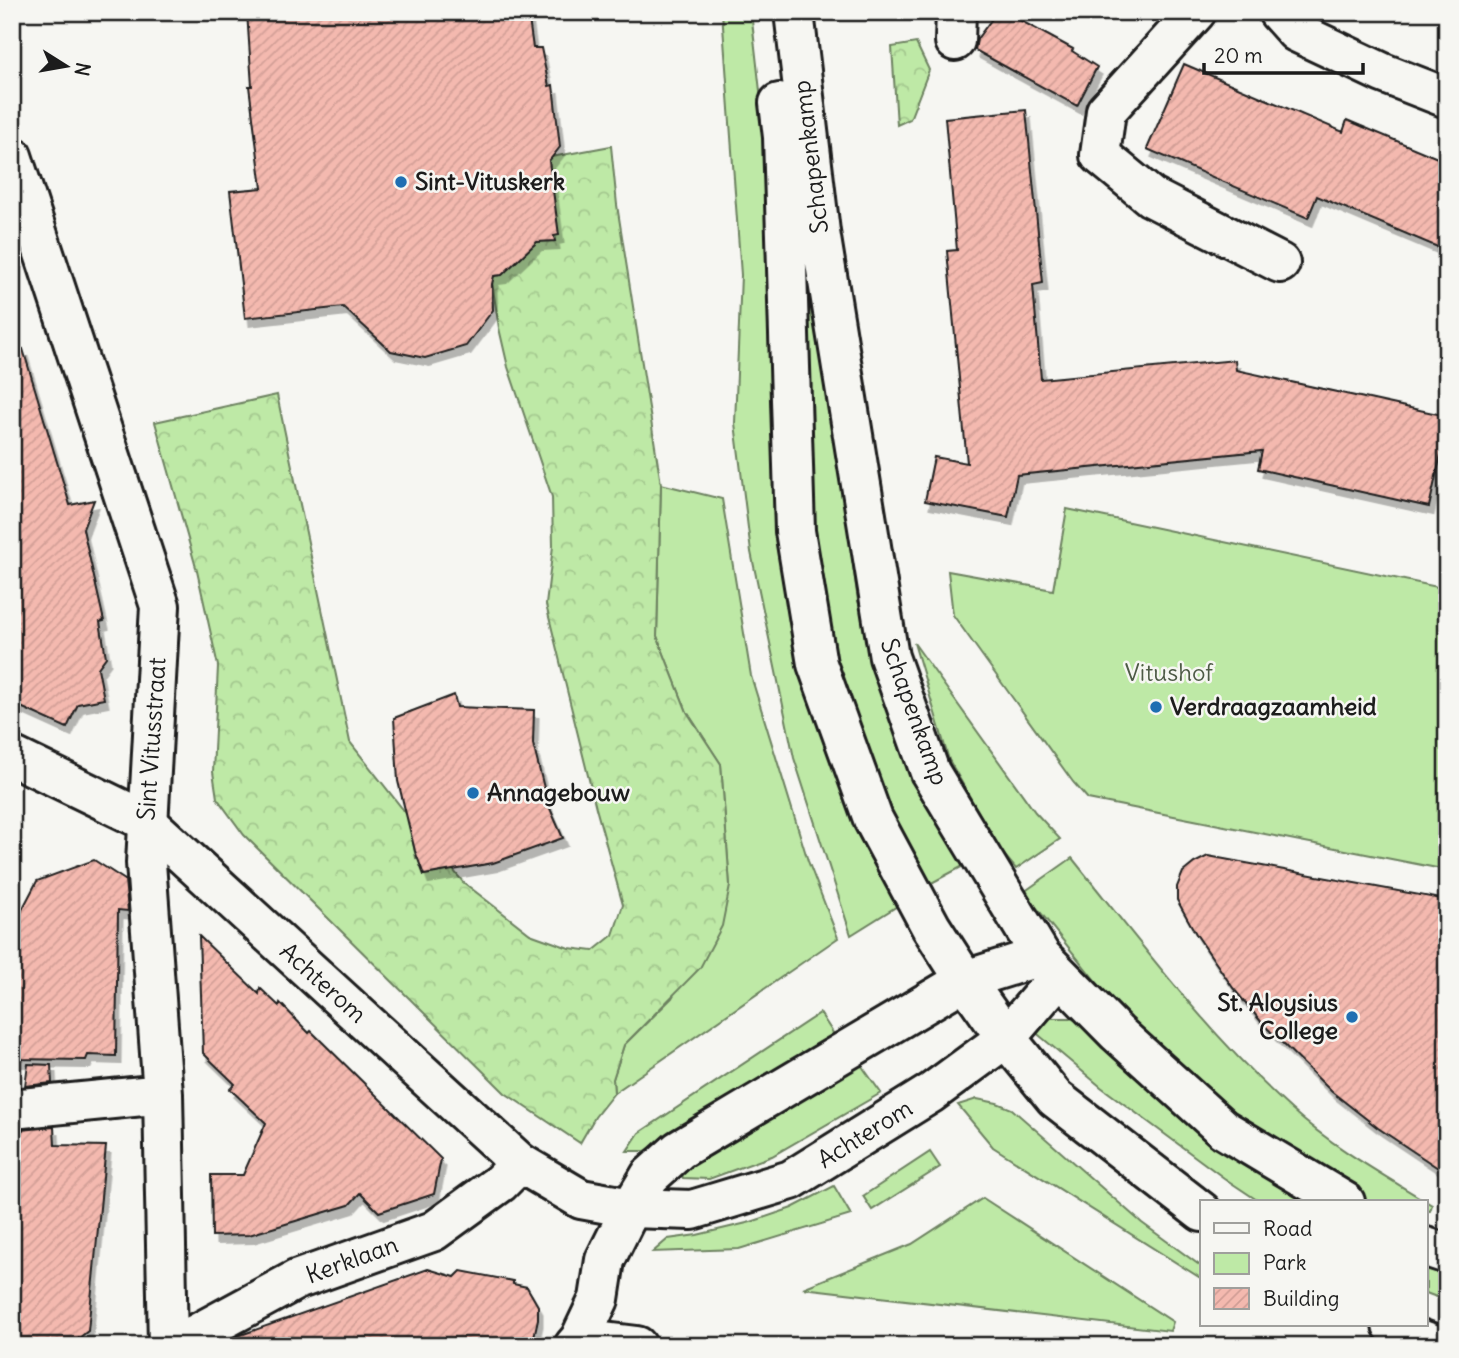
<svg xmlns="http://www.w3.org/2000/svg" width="1459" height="1358" font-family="Delius,sans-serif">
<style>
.green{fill:#bee9a6;stroke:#6d8261;stroke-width:2}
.forest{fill:url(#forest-crowns);stroke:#6d8261;stroke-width:2}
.building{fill:url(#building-hatch);stroke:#1c1c1c;stroke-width:2;filter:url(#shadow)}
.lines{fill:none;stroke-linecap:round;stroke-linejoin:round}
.street-casing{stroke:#1c1c1c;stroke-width:44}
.secondary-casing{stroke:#1c1c1c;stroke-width:44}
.street{stroke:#f6f6f2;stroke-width:38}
.secondary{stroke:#f6f6f2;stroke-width:38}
.poi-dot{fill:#1f6fb2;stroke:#f6f6f2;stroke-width:2.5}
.labels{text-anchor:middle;stroke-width:5;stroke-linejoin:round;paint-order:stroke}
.street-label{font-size:24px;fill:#1c1c1c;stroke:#f6f6f2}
.poi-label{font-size:24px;font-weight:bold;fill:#1c1c1c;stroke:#f6f6f2;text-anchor:start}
.park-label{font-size:24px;fill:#4d5a45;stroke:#f6f6f2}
</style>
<defs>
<pattern id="forest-crowns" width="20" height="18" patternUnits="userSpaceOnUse" patternTransform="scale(1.75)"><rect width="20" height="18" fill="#bee9a6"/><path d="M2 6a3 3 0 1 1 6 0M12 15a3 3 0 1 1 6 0" fill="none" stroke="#a3c78e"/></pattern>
<pattern id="building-hatch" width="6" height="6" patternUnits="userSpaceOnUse" patternTransform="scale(1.75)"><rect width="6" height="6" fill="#f4b9af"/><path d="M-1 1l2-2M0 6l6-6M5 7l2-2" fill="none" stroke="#d19e96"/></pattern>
<filter id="shadow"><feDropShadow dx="4.5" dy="8" stdDeviation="0" flood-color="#0004"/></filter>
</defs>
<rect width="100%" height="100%" fill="#f6f6f2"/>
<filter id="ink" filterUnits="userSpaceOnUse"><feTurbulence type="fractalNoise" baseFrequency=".0143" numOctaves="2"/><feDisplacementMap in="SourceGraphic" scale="14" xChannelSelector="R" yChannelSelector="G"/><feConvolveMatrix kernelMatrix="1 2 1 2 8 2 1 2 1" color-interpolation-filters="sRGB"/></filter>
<g filter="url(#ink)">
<path class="green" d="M722,12H751L775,223L770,383L775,527L806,665L902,903L851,935L794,758L751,552L735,423L741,275Z
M804,208L858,601L898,727L967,864L924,887L868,768L831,655L811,533Z
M661,484L722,499L751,676L808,861L838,938L614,1093L613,1079L624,1045L672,998L730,886L721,764L687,712L657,636Z
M1067,509L1447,589V870L1088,799L1073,782L953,615L948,571L1053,590Z
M914,643L1035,812L1060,839L1016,869L1000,850L949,760Z
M1072,858C1142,945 1209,1035 1292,1110C1334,1148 1385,1176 1432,1205L1430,1211H1426V1202H1364L1258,1136L1118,1009L1024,892Z
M820,1013L837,1039L645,1151H627L639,1133Z
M1047,1018H1070L1092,1026L1237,1158L1304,1202H1260L1224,1178L1101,1087L1034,1031Z
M859,1062L881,1093L772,1156L709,1179L683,1178L679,1167Z
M977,1099L997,1103L1012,1109L1142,1223L1202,1267V1279L993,1147L958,1105Z
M930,1152L940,1167L872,1210L863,1196Z
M834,1186L851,1215L739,1249L653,1252L668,1239L697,1235L751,1222L792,1208Z
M983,1198L1173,1322L1170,1331L803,1288L912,1244Z
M1426,1267L1447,1275V1301L1426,1293Z"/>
<path class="forest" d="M916,43L929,70L910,119L897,125L892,47Z
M611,146L617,205L661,484L657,636L687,712L721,764L730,886L722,926L700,968L624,1045L613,1079L614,1093L595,1117L580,1143L505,1093L244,835L217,798L213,772L218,666L197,571L155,422L277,395L350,742L408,816L416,858L440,854L463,882L530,934L569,948L593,951L613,935L623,905L596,808L546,605L553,546L552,497L508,367L499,328L475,171Z"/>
<path class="building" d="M247,12H528L533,48H541L549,86L553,85L560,147L549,161L559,235L554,236L555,241L537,242L502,275L494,276L492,284L493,310L466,346L425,358L391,351L343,307L245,318L230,191L262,188L249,86H252Z
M997,12H1005L1073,49L1072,51L1097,67L1077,106L975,50L977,39Z
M1184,64L1343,132L1347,120L1447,162V251L1317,196L1308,218L1147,149Z
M1026,110L1043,283L1033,285L1041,379L1235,360L1236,370L1447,416V428L1429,507L1258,469L1262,451L1017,475L1008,517L925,501L934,457L967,463L947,251L957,250L945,118Z
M23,349L70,505L94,500L83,529L104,621L100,622L106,657L98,668L104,699L78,704L67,728L12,703V351Z
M454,695L457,707L534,710L533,744L548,804L563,838L493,863L424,875L415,851L398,781L394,718Z
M1208,856L1447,900V1174L1378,1128L1332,1092L1263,1024L1233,988L1196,934L1177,900V887L1183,872L1194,863Z
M94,860L125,880L128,911L118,910L116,1056L88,1055L86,1060L12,1059V929L37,881Z
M199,936L259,994L260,988L279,1006L280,1003L309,1033L311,1031L441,1159L434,1194L379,1212L360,1193L349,1205L249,1235L212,1236L211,1175H243L266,1123L230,1089L235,1084L203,1053Z
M28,1064L51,1065L52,1083L25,1086Z
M54,1127L55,1145L106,1146L88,1331L69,1346H12V1192L20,1130Z
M428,1269L455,1277L461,1271L513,1281V1284L527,1287L538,1306V1319L532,1346H229V1341L238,1336Z"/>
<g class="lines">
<g class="street-casing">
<path id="street" d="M1196,12L1106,111L1100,155L1151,197L1280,263
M1278,12L1296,32L1383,73L1447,98
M955,41L956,12
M12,156L160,606L146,863L163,1094L168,1346
M12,1109L163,1094
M580,1339L637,1346
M174,1346L296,1280L434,1231L500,1183L520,1163
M574,1346L580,1339L599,1299L605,1260L631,1208L650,1176L679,1150L965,980L1041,956"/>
</g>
<g class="secondary-casing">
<path id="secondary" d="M794,12L820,232L889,657L930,772L1041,956L1117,1033L1223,1129L1345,1202
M779,103L783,137L795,531L817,664L873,819L931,927L965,980L1006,1038L1055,1098L1202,1212
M12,756L146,821L520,1163L581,1199L631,1208L692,1210L791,1180L931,1093L1006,1038L1059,976
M1426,1247L1447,1254
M1392,1325L1417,1338L1439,1346"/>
</g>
<use href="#street" class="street"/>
<use href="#secondary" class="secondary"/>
</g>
</g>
<g class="poi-dot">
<circle cx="401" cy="182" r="7"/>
<circle cx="1156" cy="707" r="7"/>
<circle cx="473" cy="793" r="7"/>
<circle cx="1352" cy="1017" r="7"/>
</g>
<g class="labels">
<g class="street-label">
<text transform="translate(811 157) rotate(-97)" y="8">Schapenkamp</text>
<text transform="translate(914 712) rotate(70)" y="8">Schapenkamp</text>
<text transform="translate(152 739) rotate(-86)" y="8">Sint Vitusstraat</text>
<text transform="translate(323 983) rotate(42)" y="8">Achterom</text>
<text transform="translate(865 1134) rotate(-32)" y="8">Achterom</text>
<text transform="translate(352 1260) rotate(-20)" y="8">Kerklaan</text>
</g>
<g class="poi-label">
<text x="415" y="190">Sint-Vituskerk</text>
<text x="1170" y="715">Verdraagzaamheid</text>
<text x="487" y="801">Annagebouw</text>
<text x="1338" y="1011" text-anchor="end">St. Aloysius<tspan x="1338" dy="28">College</tspan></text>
</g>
<g class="park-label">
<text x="1169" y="681">Vitushof</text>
</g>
</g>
<rect width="1459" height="1358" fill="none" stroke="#f6f6f2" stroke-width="42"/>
<rect x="21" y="21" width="1417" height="1316" fill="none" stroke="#1c1c1c" stroke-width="2.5" filter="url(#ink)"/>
<rect x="1200" y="1200" width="228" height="126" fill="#f6f6f2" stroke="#9f9f9c" stroke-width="2"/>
<rect x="1214" y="1223" width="35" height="10" fill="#f6f6f2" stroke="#9f9f9c" stroke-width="2"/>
<text x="1263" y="1236" font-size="21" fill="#1c1c1c">Road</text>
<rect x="1214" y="1253" width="35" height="21" fill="#bee9a6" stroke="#9f9f9c" stroke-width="2"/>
<text x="1263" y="1270" font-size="21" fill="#1c1c1c">Park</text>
<rect x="1214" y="1288" width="35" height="21" fill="url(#building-hatch)" stroke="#9f9f9c" stroke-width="2"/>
<text x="1263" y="1306" font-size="21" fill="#1c1c1c">Building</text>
<g transform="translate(66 66) rotate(101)" stroke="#f6f6f2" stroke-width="5" paint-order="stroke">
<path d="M0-5L12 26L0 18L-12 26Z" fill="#1c1c1c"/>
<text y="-10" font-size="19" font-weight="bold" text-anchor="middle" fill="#1c1c1c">N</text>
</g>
<path d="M1204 63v10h159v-10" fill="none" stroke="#1c1c1c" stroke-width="3.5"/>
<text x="1214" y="63" font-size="21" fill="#1c1c1c" stroke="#f6f6f2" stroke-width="5" paint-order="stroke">20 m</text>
</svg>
